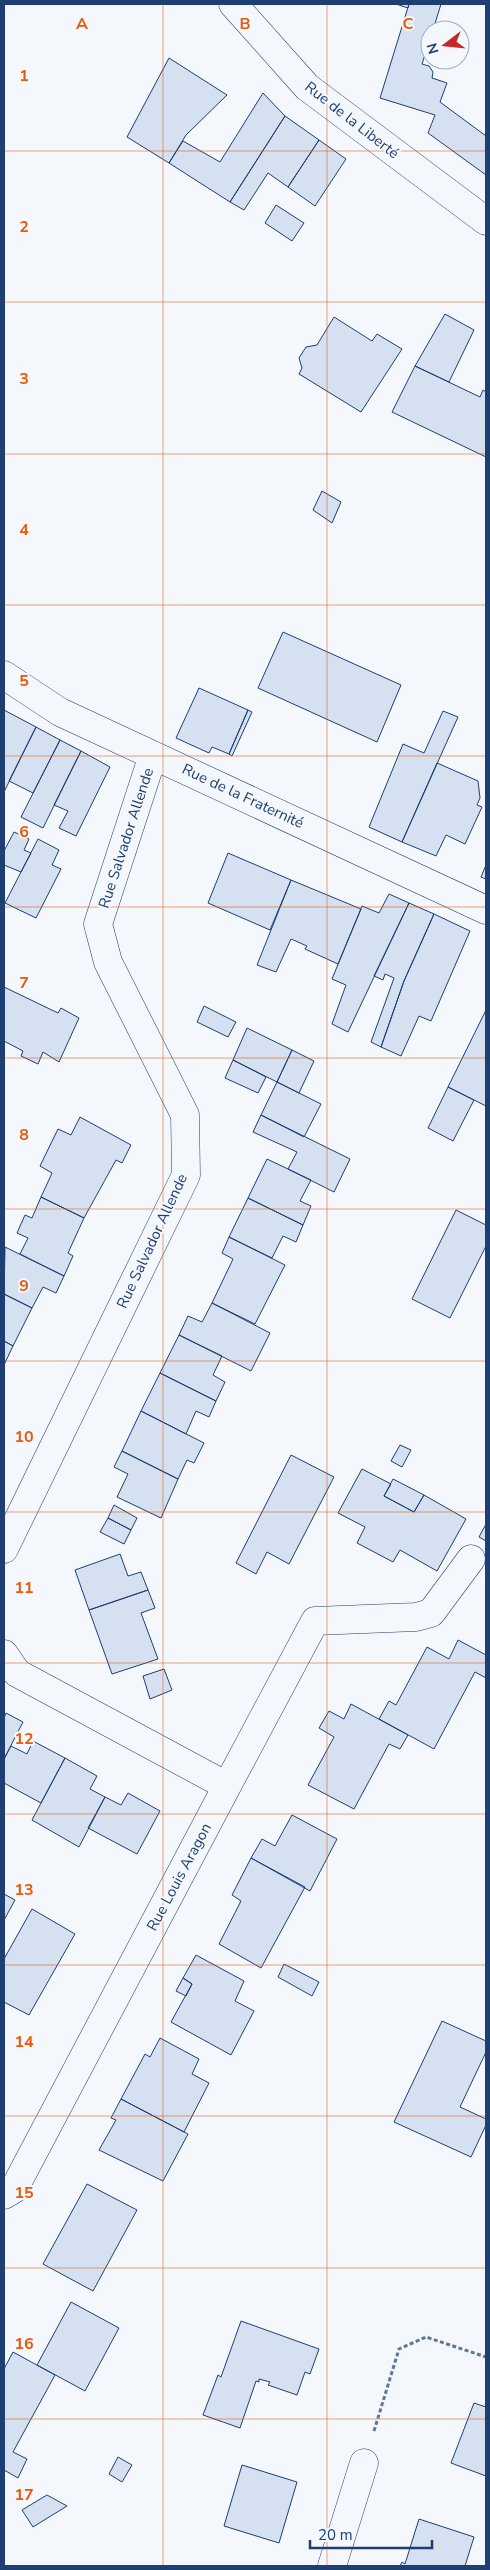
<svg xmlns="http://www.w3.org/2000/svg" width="490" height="2570" font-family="'Nunito Sans',sans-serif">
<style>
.building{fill:#d5e0f0;stroke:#1d3f73}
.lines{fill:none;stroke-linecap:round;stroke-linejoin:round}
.minor-casing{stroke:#1d3f73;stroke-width:29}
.path{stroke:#5e769c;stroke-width:3;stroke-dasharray:4 2.5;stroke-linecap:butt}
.minor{stroke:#f4f7fb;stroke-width:28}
.grid{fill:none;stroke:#e8590c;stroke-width:1;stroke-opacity:0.55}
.labels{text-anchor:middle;stroke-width:4;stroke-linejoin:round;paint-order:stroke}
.street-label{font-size:15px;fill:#1d3f73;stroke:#f4f7fb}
.grid-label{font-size:16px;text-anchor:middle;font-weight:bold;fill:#e8590c;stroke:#f4f7fb;stroke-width:4;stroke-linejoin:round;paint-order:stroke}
</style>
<rect width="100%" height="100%" fill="#f4f7fb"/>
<path class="building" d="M396,4H409L408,8Z
M409,4H441L433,30H430V39L422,64L429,66L433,72L432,78L447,83L440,102L486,136V175L428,133L435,115L380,98Z
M169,58L227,95L186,135L169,163L127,137Z
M263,93L285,116L230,202L169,163L183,141L220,162Z
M285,116L319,140L288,187L268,173L244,210L230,202Z
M319,140L346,159L315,206L288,187Z
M276,205L304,223L292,241L265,223Z
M445,314L474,330L449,382L415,366Z
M334,317L372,341L377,334L402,349L361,412L299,374L302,368L299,358L306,347L317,345Z
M415,366L480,397L483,390L486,392V457L392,412Z
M322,491L341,502L332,523L313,510Z
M283,632L401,685L377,742L258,688Z
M199,688L248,710L229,754L212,747L209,753L176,738Z
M4,710L36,727L4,792Z
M248,710L252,712L232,756L229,754Z
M443,711L458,717L402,842L369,827L403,744L424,753Z
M36,727L60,740L33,793L9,781Z
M60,740L81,751L43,828L21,817Z
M81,751L110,767L76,836L59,828L68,811L54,805Z
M437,763L478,781L480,798L477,805L482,807L465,844L446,835L436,856L402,842Z
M14,832L29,839L24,850L31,853L21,872L4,865V851Z
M38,839L59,850L52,865L61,869L36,918L5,903Z
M228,853L291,880L270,930L208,903Z
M486,865V879L481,877Z
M291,880L361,909L338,964L305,949L307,946L291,939L276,972L257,965Z
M389,894L409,903L348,1032L332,1024L346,985L332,979L362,906L379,913Z
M409,903L434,914L404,981L381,1047L371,1042L394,978L385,974L383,980L374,976Z
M434,914L470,931L431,1021L419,1016L401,1056L381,1047L404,981Z
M4,987L58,1013L61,1008L79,1018L59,1062L43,1052L38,1064L21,1056L23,1051L4,1041Z
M204,1006L236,1022L228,1037L197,1022Z
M486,1010V1106L448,1087Z
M247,1028L292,1050L277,1082L233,1060Z
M292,1050L314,1061L299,1093L277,1082Z
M233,1060L266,1077L258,1093L225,1078Z
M277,1082L321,1104L304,1137L261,1115Z
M448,1087L474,1100L453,1141L428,1128Z
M261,1115L350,1159L334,1192L288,1169L297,1152L253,1132Z
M80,1117L131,1145L122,1163L116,1160L84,1218L41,1197L52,1173L40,1166L58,1129L71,1135Z
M267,1159L311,1180L300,1201L311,1206L303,1225L248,1198Z
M41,1197L84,1218L68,1253L73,1256L64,1276L20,1254L28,1238L17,1233L25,1215L32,1218Z
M248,1198L303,1225L296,1242L283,1236L272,1258L229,1237Z
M456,1210L486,1225V1246L450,1318L412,1299Z
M229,1237L285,1265L255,1324L212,1303L233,1259L222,1253Z
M5,1247L64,1276L56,1293L43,1287L32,1308L4,1294Z
M4,1294L32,1308L13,1346L4,1341Z
M212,1303L270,1333L251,1371L179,1335L188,1316L202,1322Z
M179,1335L222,1356L213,1375L225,1382L216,1401L160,1373Z
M4,1341L13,1346L4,1365Z
M160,1373L216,1401L209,1417L196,1411L186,1434L141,1411Z
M141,1411L204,1443L194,1463L187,1460L178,1479L122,1451Z
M400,1445L411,1450L402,1467L391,1461Z
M122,1451L178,1479L161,1518L117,1497L128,1474L114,1467Z
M291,1455L334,1477L289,1564L267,1552L256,1574L236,1563Z
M362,1469L391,1484L384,1496L414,1512L424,1495L466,1519L437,1571L400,1550L393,1562L357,1543L365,1527L338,1513Z
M393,1479L424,1495L414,1512L384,1496Z
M114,1505L137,1518L131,1530L108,1518Z
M108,1518L131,1530L124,1544L100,1532Z
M486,1524V1541L479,1537Z
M120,1554L128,1576L141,1572L148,1590L89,1610L75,1570Z
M148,1590L155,1608L141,1613L158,1659L112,1674L89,1610Z
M458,1640L486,1655V1678L475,1672L434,1749L379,1719L389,1701L396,1705L427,1647L449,1659Z
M164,1669L172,1690L150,1699L143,1676Z
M351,1704L408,1735L400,1749L389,1744L354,1809L308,1785L334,1737L319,1728L329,1711L344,1719Z
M6,1713L23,1722L4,1759V1718Z
M33,1741L65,1758L41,1803L4,1783V1759L11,1746L27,1754Z
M65,1758L97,1776L90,1789L105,1797L79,1847L32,1820Z
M128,1793L160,1811L137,1854L88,1828L105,1797L121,1805Z
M292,1815L337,1839L310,1891L251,1858L262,1839L275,1846Z
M251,1858L305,1887L261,1968L219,1944L241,1901L232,1895Z
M4,1894L15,1900L4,1920Z
M32,1909L75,1934L29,2015L4,2002V1959Z
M196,1955L244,1981L235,2001L254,2011L231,2055L171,2022L192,1984L183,1978Z
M284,1964L319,1982L312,1996L278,1977Z
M183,1978L192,1984L186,1996L176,1991Z
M442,2021L486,2041V2052L460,2107L486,2119V2125L471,2157L394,2122Z
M160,2038L199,2059L192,2074L209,2083L184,2132L121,2099L145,2054L150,2057Z
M121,2099L188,2134L163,2181L99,2150L116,2120L111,2118Z
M87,2184L137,2210L93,2291L43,2264Z
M71,2302L119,2328L85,2391L37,2365Z
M241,2321L319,2349L310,2374L305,2372L297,2395L268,2385L270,2382L259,2379V2382L256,2381L240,2428L203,2415L218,2375L221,2377Z
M13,2352L55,2375L13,2452L27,2459L18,2478L4,2470V2369Z
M474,2403L486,2407V2476L451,2463Z
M118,2457L132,2465L122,2482L109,2474Z
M242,2465L297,2482L279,2543L224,2526Z
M47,2495L67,2506L33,2527L22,2510Z
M419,2519L474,2537L465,2566H400L402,2562L405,2564Z"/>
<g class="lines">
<g class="minor-casing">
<path id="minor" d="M233,4L307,87L486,221
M4,675L60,712L486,910
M4,1549L186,1175L185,1115L108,962L98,924L153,755
M4,1654L17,1673L227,1786L14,2189L4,2195
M227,1786L315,1621L416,1617L431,1613L471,1559
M332,2566L364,2463"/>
</g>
<path class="path" d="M374,2431L399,2349L426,2337L486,2357"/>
<use href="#minor" class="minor"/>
</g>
<path class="grid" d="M163,4V2566M327,4V2566M4,151H486M4,302H486M4,454H486M4,605H486M4,756H486M4,907H486M4,1058H486M4,1209H486M4,1361H486M4,1512H486M4,1663H486M4,1814H486M4,1965H486M4,2116H486M4,2268H486M4,2419H486"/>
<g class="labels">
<g class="street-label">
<text transform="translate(352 120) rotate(38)" y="5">Rue de la Liberté</text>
<text transform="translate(243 796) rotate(25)" y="5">Rue de la Fraternité</text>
<text transform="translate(126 838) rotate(-72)" y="5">Rue Salvador Allende</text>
<text transform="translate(152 1241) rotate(-65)" y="5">Rue Salvador Allende</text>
<text transform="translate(179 1877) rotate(-62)" y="5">Rue Louis Aragon</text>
</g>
</g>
<g class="grid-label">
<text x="82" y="29">A</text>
<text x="245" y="29">B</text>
<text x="408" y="29">C</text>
<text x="24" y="81">1</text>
<text x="24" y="232">2</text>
<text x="24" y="384">3</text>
<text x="24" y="535">4</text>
<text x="24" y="686">5</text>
<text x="24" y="837">6</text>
<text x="24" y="988">7</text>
<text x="24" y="1140">8</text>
<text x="24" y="1291">9</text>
<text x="24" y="1442">10</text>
<text x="24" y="1593">11</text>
<text x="24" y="1744">12</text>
<text x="24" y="1895">13</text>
<text x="24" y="2047">14</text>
<text x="24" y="2198">15</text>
<text x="24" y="2349">16</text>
<text x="24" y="2500">17</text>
</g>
<rect width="490" height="2570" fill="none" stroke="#1d3f73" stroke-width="10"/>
<g transform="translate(445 45) rotate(254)"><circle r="24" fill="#f4f7fb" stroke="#9eadc5"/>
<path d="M0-4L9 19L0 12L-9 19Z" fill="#c62828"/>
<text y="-8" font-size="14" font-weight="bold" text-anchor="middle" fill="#1d3f73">N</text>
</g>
<path d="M310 2540v8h122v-8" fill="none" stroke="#1d3f73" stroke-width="2.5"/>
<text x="318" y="2540" font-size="15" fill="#1d3f73" stroke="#f4f7fb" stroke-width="4" paint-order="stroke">20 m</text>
</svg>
